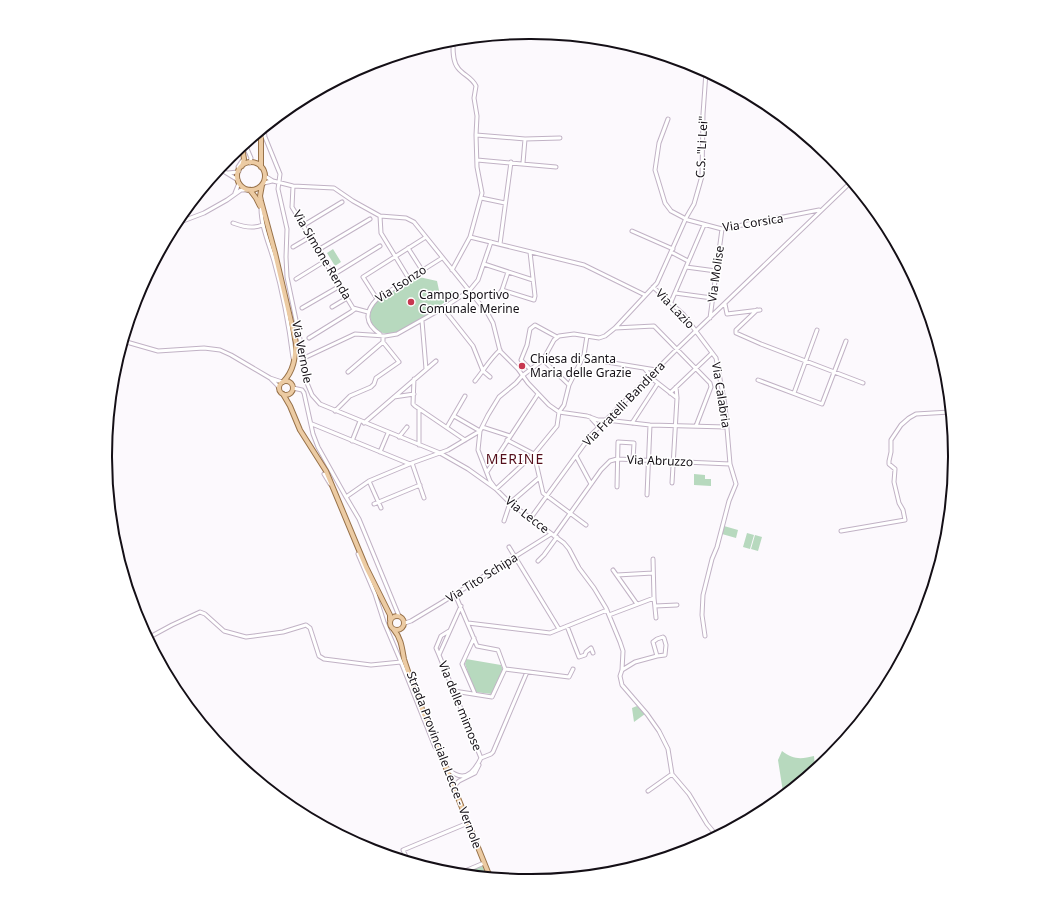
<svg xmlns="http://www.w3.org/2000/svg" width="1060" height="913" font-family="'Noto Sans',sans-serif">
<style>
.green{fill:#b7d9be}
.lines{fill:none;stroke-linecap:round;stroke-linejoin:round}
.minor-casing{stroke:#c1b2c5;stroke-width:5}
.major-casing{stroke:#98724a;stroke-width:6}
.minor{stroke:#fff;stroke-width:3}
.major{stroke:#eccba3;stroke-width:4}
.poi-dot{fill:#c73750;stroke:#fff;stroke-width:1.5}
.labels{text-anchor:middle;stroke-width:3;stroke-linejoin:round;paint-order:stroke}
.street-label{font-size:12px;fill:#140f16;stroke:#fff}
.poi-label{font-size:12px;fill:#140f16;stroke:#fff;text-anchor:start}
.quarter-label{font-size:14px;letter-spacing:1px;fill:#550f1c;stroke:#fff}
.rim{fill:none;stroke:#140f16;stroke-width:2}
</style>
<rect width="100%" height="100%" fill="#fcf9fd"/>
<path class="green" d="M333,249L341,262L335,266L327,253Z
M419,277L437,281L440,295L452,291L455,297L442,304V306L398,332C379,341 360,318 376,303C384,294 407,283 419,277Z
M694,474L705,475V479H711V486L694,485Z
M724,526L738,530L736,538L722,534Z
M747,533L754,535L750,549L743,547Z
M755,535L762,537L758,551L751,549Z
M466,659L501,665L503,670L492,694L475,692L465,664Z
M637,706L645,714L634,722L632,708Z
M782,751C793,760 802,759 814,756L815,767L809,770L806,776L795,785L783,792L778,760Z
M482,865L487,877L462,874Z"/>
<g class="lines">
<g class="minor-casing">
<path id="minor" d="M453,40C453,48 452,61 458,68C463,75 472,77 476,86L474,98L477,116L476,135
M668,119L659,143L655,170L665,203L671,211L688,220L722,229L819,210
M264,129L265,137L280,174L278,189L287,229L286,257L287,277L304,358L307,383L312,395L320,404L440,453L468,469L496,489L534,454L557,426L559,412L564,405L569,385L584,355L587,336
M245,144L251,158L250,163
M477,160L556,167
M523,163L525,139
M220,169L238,180
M239,171L238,167L242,161
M228,173L238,172
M265,176L273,181L293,186L334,188L353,201L380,216L406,218L414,222L488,314L493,323L500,351L518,369L528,383L549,405L559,412L587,416L598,420H606L650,425L726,427
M264,183L272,181
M293,186L292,207L353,308L368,312
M235,193L239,183
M481,198L505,203
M261,208C261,226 269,244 274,261C283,293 289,326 293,358
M380,216L381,233L409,279
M233,223C241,226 254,229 262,225
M175,224L204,213L227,200L241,190H247
M304,225L342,202
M632,231L673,249
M470,237L482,193L477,167L476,135L525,139L560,138
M500,244L511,162
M293,247L310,237
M408,248L422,270
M318,250L370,219
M671,252L688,261
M484,264L533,280
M686,267L716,271
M452,270L470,237L584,265L645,295
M333,275L380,246
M296,279L325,261
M653,287L683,314L716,358L725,405L730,464L736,484L729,501L717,547L712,559L703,595L702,615L705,636
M502,290L508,272
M675,293L712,298
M498,296L502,290L534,300L535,296L530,252
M377,299L363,277L426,237
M671,302L704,225
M725,304L727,314L760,310
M332,307L347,298
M302,308L340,286
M443,308L473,346L483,371L490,377
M757,310L736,330V333L761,344L863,383
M710,318L722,229
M422,321L426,369
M615,328L654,326L710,383L711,387L696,426
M380,334C365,324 364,312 377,299L442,258
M309,338L351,312L355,309
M123,341L158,351L204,348L220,350L231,355L270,378L282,382
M584,355L607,362L656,370
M304,358L355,334L385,336L397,334L443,308L469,291L478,280L491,242
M543,360L522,376L516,383L499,397L488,415L480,431L478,450L490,481L496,489L510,503L564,543L569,549L579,568L594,588L606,608L620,642L623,651L622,670L620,676L622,685L647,714L659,731L668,749L672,774L689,794L707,824L717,836
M645,369L649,374L650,377L677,398
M531,370L521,360L527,345L530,329L535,325L557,337
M348,372L383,342V336
M271,379L277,385L279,388
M414,379L413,404L415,406L465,440
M758,380L822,404L846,341
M475,381C484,370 490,359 500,350
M569,385L543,360L554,340L559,336L574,334L599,338L605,336L615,328L657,283L687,216L694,204L702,176L703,114L706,72
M293,388L302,390L304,393L313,434L318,447L346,497L369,481L412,463L448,450L480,431L454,416
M670,393L712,353
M794,393L817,330
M394,397L414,394
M419,409V445
M335,411L350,396L371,387L374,384L376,378L399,362L383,342
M590,417L599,427
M364,423L436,361
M632,423L658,383
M312,424L410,464
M447,427L465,396
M482,427L510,436
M399,437L407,427
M507,440L534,454L543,493L586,525
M352,441L360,421
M380,452L388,433
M576,456L591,484
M412,463L424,498
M487,472L538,394
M324,474L330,484
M369,481L381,508
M672,483L677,398L676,387
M617,487L618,442L634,443L633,460
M647,495L650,425
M346,497L359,519L399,616
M374,504L420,485
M530,519L591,435L677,349L851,182
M504,521L510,503L539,478
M841,531L905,520L903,510L899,503L894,482L895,469L889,464V461L891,452V440L901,425L909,418L916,414L950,412
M554,536L601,470L610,461L617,459L730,464
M509,547L559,629
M358,554L375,594L384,622L401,662
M653,559L654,598L656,618
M538,561L544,555L557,537
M613,570L637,604
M617,575L653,573
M461,606L439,655L481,758
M655,606L677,605
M609,615L654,598
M405,623L411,621L441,603L551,534
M468,623L550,633L607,610
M567,626L579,657L585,655L586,652L591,648L593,653
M148,638L172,625L200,612L205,614L224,631L246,637L283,632L306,625L310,628L319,656L324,659L371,665L401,662L435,747L438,750
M474,638L462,664L475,694
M439,655L436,648L441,636L449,631
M505,669L569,677L573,669
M622,670L635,662L657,656L653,642L657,639L663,637L664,638L666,645L665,655L657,656
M454,691L492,697L505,669L498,650L477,646L455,594
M481,758L491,754L493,752L527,672
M445,766C448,769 451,772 455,774C468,781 476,768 481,758
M453,787L459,781L475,773L479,765
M648,791L672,774
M408,861L403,850L468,823
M458,874L484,863"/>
</g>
<g class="major-casing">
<path id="major" d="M261,131V167
M242,147L244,159L242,166
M237 176a14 14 0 1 1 28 0a14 14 0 1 1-28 0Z
M262,185L260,196L261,201L275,253L296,343C295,358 294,371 283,382
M250,190L256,198L260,206
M279 388a7 7 0 1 1 14 0a7 7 0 1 1-14 0Z
M283,394L290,406L300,430L326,471L366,567L390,615V620
M390 623a7 7 0 1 1 14 0a7 7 0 1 1-14 0Z
M394,630C401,638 402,648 404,659C407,669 411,679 414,689L490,877"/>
</g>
<use href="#minor" class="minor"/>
<use href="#major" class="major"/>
</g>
<g class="poi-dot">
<circle cx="411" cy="302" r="4"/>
<circle cx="522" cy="366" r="4"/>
</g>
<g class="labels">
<g class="street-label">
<text transform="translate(702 147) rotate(-87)" y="4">C.S. "Li Lei"</text>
<text transform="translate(753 223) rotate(-9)" y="4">Via Corsica</text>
<text transform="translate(322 255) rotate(59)" y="4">Via Simone Renda</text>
<text transform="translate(716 274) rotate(-82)" y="4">Via Molise</text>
<text transform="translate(401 284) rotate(-33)" y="4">Via Isonzo</text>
<text transform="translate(675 309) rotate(46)" y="4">Via Lazio</text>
<text transform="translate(302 352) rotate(79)" y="4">Via Vernole</text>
<text transform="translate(721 395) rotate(81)" y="4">Via Calabria</text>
<text transform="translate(624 404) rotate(-46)" y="4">Via Fratelli Bandiera</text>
<text transform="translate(660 461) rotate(2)" y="4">Via Abruzzo</text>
<text transform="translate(527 515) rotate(38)" y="4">Via Lecce</text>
<text transform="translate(482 578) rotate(-32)" y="4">Via Tito Schipa</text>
<text transform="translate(460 706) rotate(68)" y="4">Via delle mimose</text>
<text transform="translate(444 760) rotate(69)" y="4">Strada Provinciale Lecce - Vernole</text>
</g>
<g class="poi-label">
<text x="419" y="299">Campo Sportivo<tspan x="419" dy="14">Comunale Merine</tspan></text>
<text x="530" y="363">Chiesa di Santa<tspan x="530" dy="14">Maria delle Grazie</tspan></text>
</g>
<g class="quarter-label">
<text x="515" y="464">MERINE</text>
</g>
</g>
<path d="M0 0H1060V913H0ZM529 39H531A417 417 0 0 1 948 456V457A417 417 0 0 1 531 874H529A417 417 0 0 1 112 457V456A417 417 0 0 1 529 39Z" fill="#fff" fill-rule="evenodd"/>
<path class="rim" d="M529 39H531A417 417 0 0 1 948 456V457A417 417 0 0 1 531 874H529A417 417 0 0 1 112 457V456A417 417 0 0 1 529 39Z"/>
</svg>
